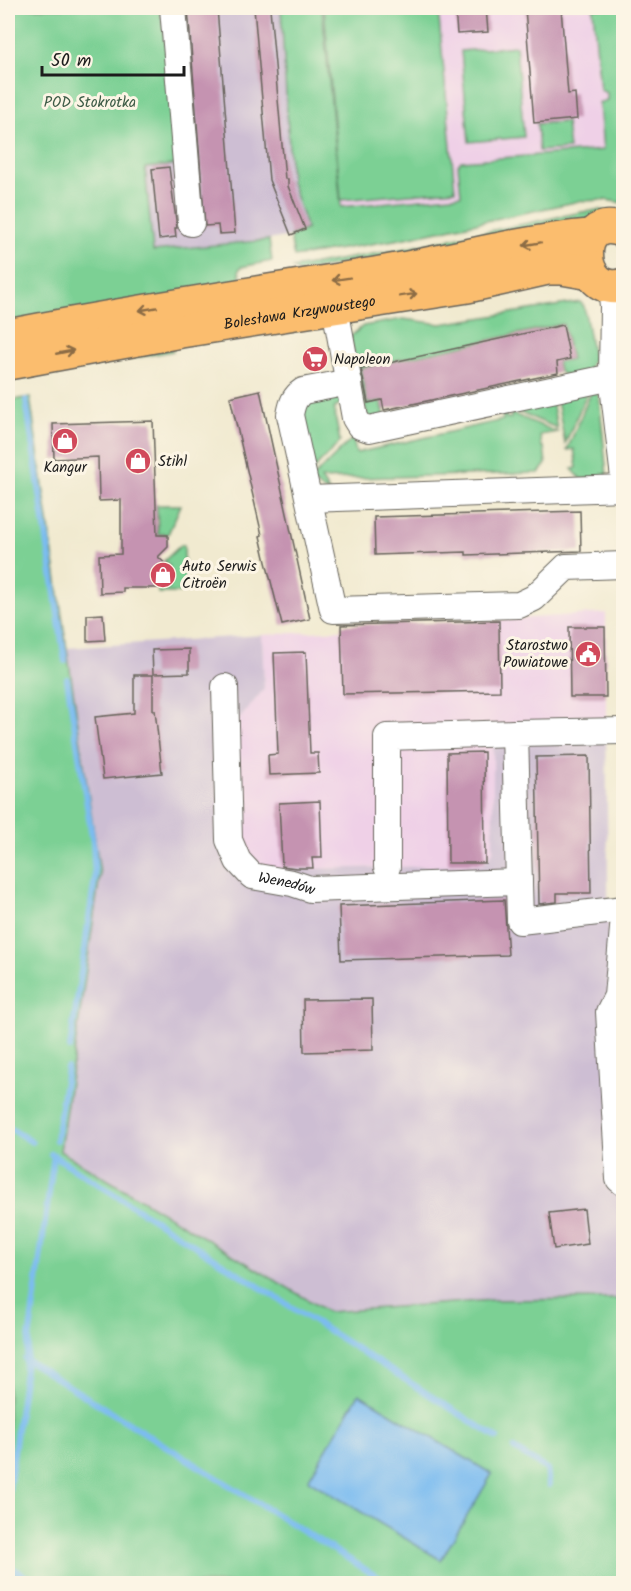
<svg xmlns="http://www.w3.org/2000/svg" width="631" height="1591" font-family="Kalam,sans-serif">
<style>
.built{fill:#efd0e7}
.industrial{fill:#cdbed3}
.green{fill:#7bd094;stroke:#4c7658;stroke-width:1.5}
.water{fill:#7cbcf0;stroke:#4c6c86;stroke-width:1.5}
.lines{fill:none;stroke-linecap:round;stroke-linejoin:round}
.stream{stroke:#7cbcf0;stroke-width:6}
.building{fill:#c593b1}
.minor-casing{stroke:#67645b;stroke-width:28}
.major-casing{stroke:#67645b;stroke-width:36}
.minor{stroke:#fff;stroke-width:26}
.major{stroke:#fbbd6e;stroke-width:33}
.oneway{stroke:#8c6c45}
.labels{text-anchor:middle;stroke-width:6;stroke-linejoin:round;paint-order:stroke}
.park-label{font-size:15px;fill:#3d5b46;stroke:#fcf5e5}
.street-label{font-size:15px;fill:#1c1c1c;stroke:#fcf5e5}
.poi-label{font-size:15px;fill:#1c1c1c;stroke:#fcf5e5;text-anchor:start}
</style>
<rect width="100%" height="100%" fill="#fcf5e5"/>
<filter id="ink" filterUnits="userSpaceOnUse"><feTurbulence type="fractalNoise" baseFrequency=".0167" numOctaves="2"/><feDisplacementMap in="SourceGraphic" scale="12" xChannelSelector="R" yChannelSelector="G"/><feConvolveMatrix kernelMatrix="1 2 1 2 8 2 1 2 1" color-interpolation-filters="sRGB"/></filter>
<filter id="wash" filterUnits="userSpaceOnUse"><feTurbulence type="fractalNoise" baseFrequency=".008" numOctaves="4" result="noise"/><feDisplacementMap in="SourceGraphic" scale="24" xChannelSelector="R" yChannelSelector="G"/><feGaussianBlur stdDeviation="1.35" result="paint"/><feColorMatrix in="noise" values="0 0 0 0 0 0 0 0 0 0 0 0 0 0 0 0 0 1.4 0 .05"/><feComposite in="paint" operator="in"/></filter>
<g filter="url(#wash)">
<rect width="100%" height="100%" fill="#f1ead0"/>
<path class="built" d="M297,8H599L613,173L313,230Z
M606,613V723L493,745V852L483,865L267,870L251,857L240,840L236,723L264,689L262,635L342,630L499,637V620Z"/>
<path class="industrial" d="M160,8H281L291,182L307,229L290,236L269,240L153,251L145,168L180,164L165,39Z
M262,635L264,689L236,723L240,840L251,857L267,870L483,865L493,852V745L606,723L609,954H624L623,1299L493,1300L328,1312L60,1151L100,874L67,648Z"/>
<path class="green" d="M8,8H160L165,39L180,164L145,168L153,251L269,240L272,261L241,267L239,270L241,284L8,325Z
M281,8H322L341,207L461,195L458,165L461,161L603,150L599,103L607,100V93L600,90L593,8H623V203L606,200L580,201L401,239L294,257L290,236L307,229L291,182Z
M324,8H438L455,190L341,200Z
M516,46L524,137L469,142L461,51Z
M566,122L569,149L539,151L537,124Z
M598,210L623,214V217L565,225L298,272L293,268L402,249L582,212Z
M580,302L584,306L593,358L588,370L569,376L560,373L557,362L571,359L563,324L360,368L367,403L381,401L385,416L373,419L367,415L350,337L363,326L403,319L441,324Z
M171,348L173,351L20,379L27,369Z
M336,388L346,398L334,409L340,442L313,470L295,417L303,397Z
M589,389L565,444L556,395Z
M592,390L599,396L607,476L581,479L572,469L577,468L574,449L567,450Z
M13,396L14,400L30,397L100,874L60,1151L328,1312L493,1300L623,1299L624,1583L8,1584V397Z
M551,396L557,428L504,406Z
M501,409L506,410V418H511V413L557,432L540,435L542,447H544L546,464L539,473L321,479L330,493L309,481L353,438L356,453L503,420Z
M157,505H181L168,534H158Z
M181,545H184L185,584L179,593H158V588H169V565L164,561Z"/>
<path class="water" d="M359,1394L492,1474L441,1560L308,1480Z"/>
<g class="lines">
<path class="stream" d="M26,400L65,661
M67,679L93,843L95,878L70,1048
M8,1127L32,1142
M56,1140L67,1068
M51,1154L497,1438
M25,1359L389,1584
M514,1449L547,1469L549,1485
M8,1496L54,1155
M8,1565L37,1584"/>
</g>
<g id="blocks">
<path class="building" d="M188,8H217L235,233L219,234L218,225L205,226Z
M254,8H270L285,179H288V186L305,229L291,235L269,180Z
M455,8H486L488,32L457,34Z
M525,8H561L568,94L575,93L577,119L534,123Z
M169,167L177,228H175L176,237L159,239L152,169Z
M563,325L570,359L557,362L558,373L384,410L382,400L368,403L361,369Z
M260,390L310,619L282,625L266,562L260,536L262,535L230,397Z
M153,421L157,535H168V547L158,557L168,566L169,588H123V592L100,593L99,555L121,554V500L99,501L98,457L54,459L53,424Z
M580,511L581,551L466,555V552L375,555L374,517Z
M103,614L105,640L87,641V615Z
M499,621L500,691L343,694L341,625Z
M569,627H605L606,697H570Z
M189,649V673L153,674L152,650Z
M306,652L310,753H318L319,773L269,775L268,755L278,754L274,653Z
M134,675H153V710H155L162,773L103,779L95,717L134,713Z
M484,752L485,863H448L447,753Z
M589,756L591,893H557V902L539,904L536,757Z
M320,801L322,858H312L313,868H296L282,866L279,803Z
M504,900L508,955L341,960L339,906Z
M372,999L373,1050L304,1052L303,1000Z
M584,1209L588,1244L554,1249L549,1213Z"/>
</g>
</g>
<g filter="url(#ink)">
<use href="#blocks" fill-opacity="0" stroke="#67645b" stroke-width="1.5"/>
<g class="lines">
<g class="minor-casing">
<g id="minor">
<path d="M173,8L191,223"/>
<path d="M611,287L613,306L612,377L624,478"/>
<path d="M335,307L355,418L360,426L369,429L612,377L624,378"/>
<path d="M349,382L303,391C294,397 292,404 290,415L333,610L519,605L534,598L566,567L624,565"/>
<path d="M309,499L624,488"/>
<path id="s1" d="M225,687L229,840L238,861L252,876L292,883L310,889L519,882"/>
<path d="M624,731L515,733L520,921L624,909"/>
<path d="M387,867V737L515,733"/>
<path d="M624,917L617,996L609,1012L619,1179L624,1183"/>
</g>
</g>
<g class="major-casing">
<g id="major">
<path d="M624,231C571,209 577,300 624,285"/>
<path d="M8,336C130,312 253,294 375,274C447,262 518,242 590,236"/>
<path id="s2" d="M8,363L181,331L468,286L548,268H562L591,273"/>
</g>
</g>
<use href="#minor" class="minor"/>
<use href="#major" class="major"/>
</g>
<defs><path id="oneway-shaft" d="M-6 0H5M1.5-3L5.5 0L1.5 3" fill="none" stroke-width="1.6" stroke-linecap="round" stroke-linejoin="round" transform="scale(1.5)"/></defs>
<g class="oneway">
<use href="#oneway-shaft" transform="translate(532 244) rotate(170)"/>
<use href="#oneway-shaft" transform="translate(341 279) rotate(171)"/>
<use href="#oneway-shaft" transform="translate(408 295) rotate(-9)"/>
<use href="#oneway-shaft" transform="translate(148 309) rotate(170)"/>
<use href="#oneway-shaft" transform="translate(65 352) rotate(-11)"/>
</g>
</g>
<defs>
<g id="supermarket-disc" transform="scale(1.35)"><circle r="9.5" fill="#d1495b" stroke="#fcf5e5"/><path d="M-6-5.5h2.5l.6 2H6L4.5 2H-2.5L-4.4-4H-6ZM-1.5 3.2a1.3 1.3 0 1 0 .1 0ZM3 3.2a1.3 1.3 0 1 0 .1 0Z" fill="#fff"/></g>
<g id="shop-disc" transform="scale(1.35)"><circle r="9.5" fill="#d1495b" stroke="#fcf5e5"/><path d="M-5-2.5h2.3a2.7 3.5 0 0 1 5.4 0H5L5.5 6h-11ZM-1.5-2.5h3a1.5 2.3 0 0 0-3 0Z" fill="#fff"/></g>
<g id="civic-disc" transform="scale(1.35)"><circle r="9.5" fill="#d1495b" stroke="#fcf5e5"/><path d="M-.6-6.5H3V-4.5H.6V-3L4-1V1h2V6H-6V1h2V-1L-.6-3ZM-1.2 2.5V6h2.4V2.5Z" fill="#fff"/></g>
</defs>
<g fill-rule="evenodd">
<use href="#supermarket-disc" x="315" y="359"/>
<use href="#shop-disc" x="65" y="441"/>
<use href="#shop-disc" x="138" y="461"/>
<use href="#shop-disc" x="163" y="575"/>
<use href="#civic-disc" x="588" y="654"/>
</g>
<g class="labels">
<g class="park-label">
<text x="90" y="107">POD Stokrotka</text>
</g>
<g class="street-label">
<text dy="5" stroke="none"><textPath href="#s2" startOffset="296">Bolesława Krzywoustego</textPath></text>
<text dy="5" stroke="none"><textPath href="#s1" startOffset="232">Wenedów</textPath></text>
</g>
<g class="poi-label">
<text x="334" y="364">Napoleon</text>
<text x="158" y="466">Stihl</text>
<text x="65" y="472" text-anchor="middle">Kangur</text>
<text x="182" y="571">Auto Serwis<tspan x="182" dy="17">Citroën</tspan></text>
<text x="568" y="650" text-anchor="end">Starostwo<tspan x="568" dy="17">Powiatowe</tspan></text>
</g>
</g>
<rect width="631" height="1591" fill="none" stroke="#fcf5e5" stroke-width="30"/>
<path d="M42 66v9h142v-9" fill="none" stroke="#1c1c1c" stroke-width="3"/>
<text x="51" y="66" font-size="18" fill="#1c1c1c" stroke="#fcf5e5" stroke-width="4.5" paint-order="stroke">50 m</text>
</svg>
